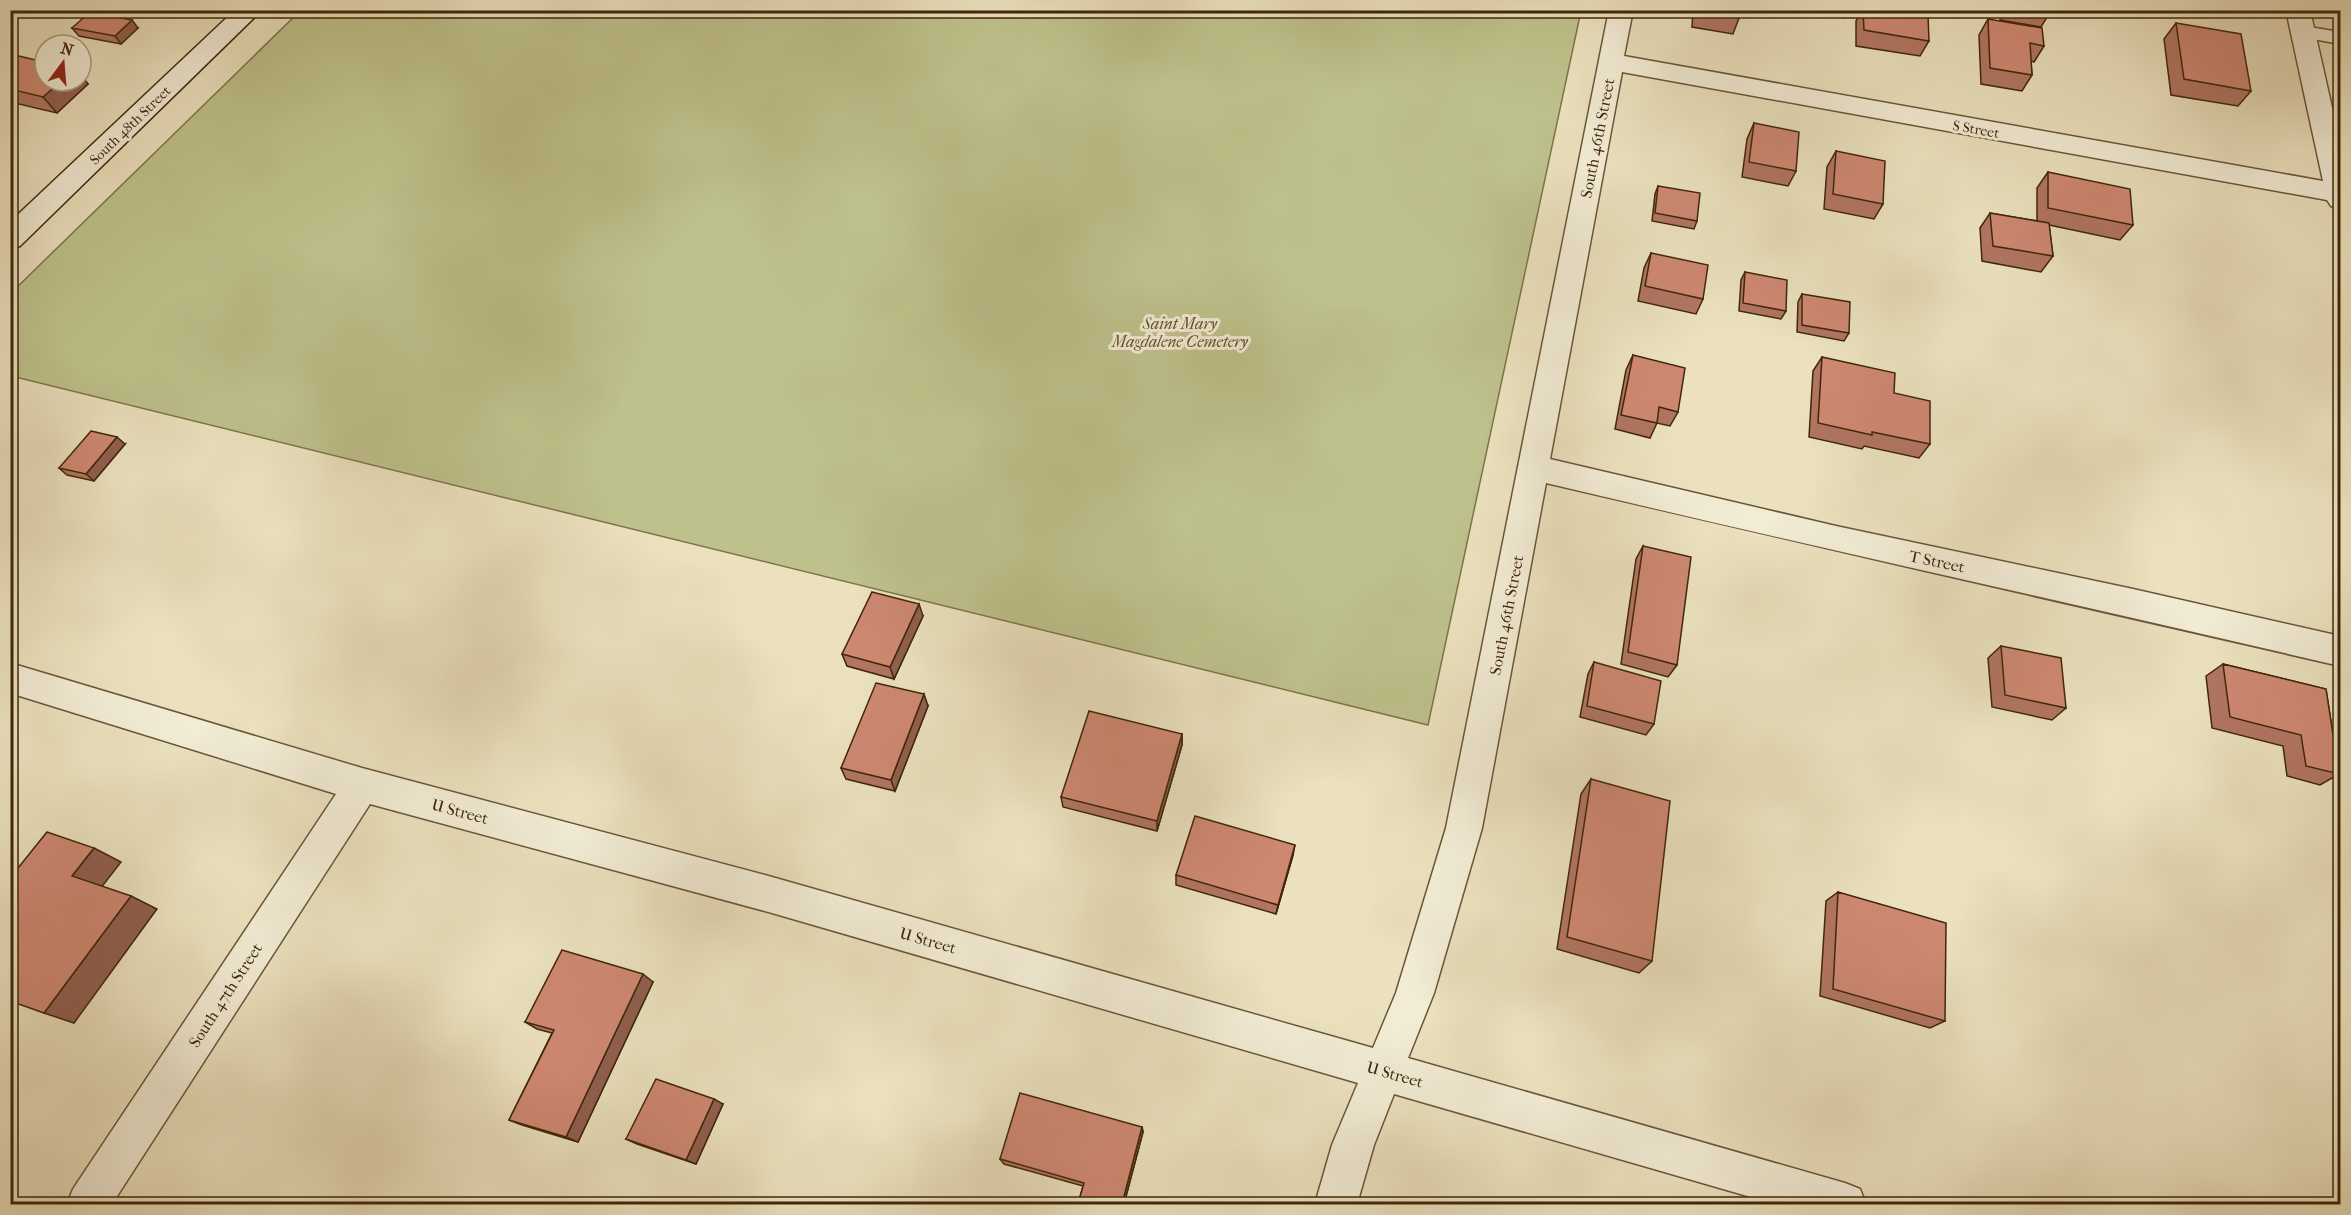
<svg xmlns="http://www.w3.org/2000/svg" width="2351" height="1215" font-family="'IM FELL French Canon',serif">
<style>
.green{fill:#bec18c;stroke:#7e744a;stroke-width:1.5}
.lines{fill:none;stroke-linecap:round;stroke-linejoin:round}
.service-casing{stroke:#6a5636;stroke-width:3}
.minor-casing{stroke:#6a5636;stroke-width:3}
.secondary-casing{stroke:#3f2708;stroke-width:3}
.service{fill:#f2ecd5;fill-rule:evenodd}
.minor{fill:#f2ecd5;fill-rule:evenodd}
.secondary{fill:#f2ecd5;fill-rule:evenodd}
.wall{fill:#b17562;stroke:#3f2708;stroke-width:1.5}
.shaded-wall{fill:#905f50;stroke:#3f2708;stroke-width:1.5}
.building{fill:#ce8872;stroke:#3f2708;stroke-width:1.5}
.labels{text-anchor:middle;stroke-width:6;stroke-linejoin:round;paint-order:stroke}
.far-street-label{font-size:14px;fill:#3f2708;stroke:#f2ecd5}
.street-label{font-size:16px;fill:#3f2708;stroke:#f2ecd5}
.park-label{font-size:16px;font-style:italic;fill:#5f4e29;stroke:#f2ecd5}
</style>
<rect width="100%" height="100%" fill="#ebe1be"/>
<filter id="stains"><feTurbulence type="fractalNoise" baseFrequency=".00333" numOctaves="4"/><feColorMatrix values="0 0 0 0 .2 0 0 0 0 .09 0 0 0 0 .02 0 0 0 .5 -.17"/></filter>
<radialGradient id="worn" r=".72"><stop offset=".6" stop-color="#630" stop-opacity="0"/><stop offset="1" stop-color="#630" stop-opacity=".3"/></radialGradient>
<path class="green" d="M300,11H1581L1428,725L11,376V293Z"/>
<g class="lines">
<g class="service-casing">
<path id="service" d="M2303,26L2340,32V44L2297,36L2294,32L2297,28Z"/>
</g>
<g class="minor-casing">
<path id="minor" d="M1609,10H1633L1624,56L2323,181L2286,10H2310L2340,143V208L2331,206L2327,200L1622,72L1550,459L1836,526L2133,589L2340,636V666C2076,604 1810,546 1546,483L1482,828L1434,993L1408,1058L1845,1183L1860,1189L1866,1204H1775L1394,1094L1374,1145L1357,1204H1315L1332,1145L1358,1083L772,913L370,804L112,1204H67L73,1189L336,794L10,693V663L362,768L772,877L1373,1048L1396,993L1446,828Z"/>
</g>
<g class="secondary-casing">
<path id="secondary" d="M235,10H262L20,246L10,249V222Z"/>
</g>
<use href="#service" class="service"/>
<use href="#minor" class="minor"/>
<use href="#secondary" class="secondary"/>
</g>
<path class="wall" d="M1693,10H1740L1739,18L1733,34L1692,27Z
M1803,10H1896L1929,41L1920,56L1856,46V21L1859,15L1848,13V11L1845,18Z
M1965,10L2051,11L2041,27L2000,20V16Z
M1988,19L2044,46L2034,62L2031,61L2032,75L2022,91L1981,84L1979,35Z
M2176,23L2251,91L2238,106L2171,95L2164,39Z
M72,28H138L121,44L79,36Z
M10,54L88,84L57,113L10,102Z
M1754,123L1796,171L1788,186L1742,177L1747,139Z
M1836,151L1883,204L1874,219L1824,209L1827,167Z
M2048,172L2133,225L2120,240L2049,225L2053,256L2041,272L1982,261L1980,228L1990,213L2037,221V188Z
M1658,186L1697,221L1694,229L1652,221L1655,194Z
M1651,253L1703,299L1696,314L1638,301L1644,268Z
M1745,272L1786,311L1781,319L1739,311L1741,280Z
M1802,294L1849,333L1844,341L1797,332L1798,302Z
M1633,355L1678,412L1670,426L1657,423L1650,438L1615,429L1626,370Z
M1822,357L1894,393L1930,444L1919,458L1864,446L1862,449L1809,437L1813,371Z
M125,444L94,481L67,475L59,468Z
M1643,546L1677,665L1668,677L1621,664L1636,559Z
M923,616L894,679L847,666L842,654Z
M2001,646L2066,708L2052,720L1992,707L1988,658Z
M1594,662L1654,724L1646,735L1580,717L1588,674Z
M2223,664L2326,689L2339,774L2320,785L2287,776L2283,746L2212,728L2206,676Z
M928,706L895,791L846,779L841,768Z
M1182,734V745L1157,831L1063,807L1061,797Z
M1591,779L1652,961L1639,973L1557,949L1581,794Z
M1293,855L1276,914L1176,885V875Z
M1838,892L1945,1021L1930,1028L1820,996L1826,901Z
M653,982L578,1142L522,1125L509,1120L552,1033L537,1029L525,1022Z
M723,1104L696,1164L637,1144L626,1139Z
M1142,1127L1143,1132L1124,1204H1078L1083,1186L1004,1164L1000,1159Z"/>
<path class="shaded-wall" d="M132,20L138,28L121,44L115,36Z
M81,75L88,84L57,113L43,97L61,81H81Z
M117,437L125,444L94,481L86,474Z
M919,604L923,616L894,679L890,667Z
M924,694L928,706L895,791L891,780Z
M1182,734V745L1157,831V821Z
M1295,845L1293,855L1276,914L1278,905Z
M94,848L121,862L100,889L72,876Z
M131,896L157,909L74,1023L44,1013Z
M643,974L653,982L578,1142L566,1137Z
M714,1099L723,1104L696,1164L686,1160Z
M1142,1127L1143,1132L1124,1204H1122Z"/>
<path class="building" d="M1698,10H1740L1739,18L1698,11Z
M1863,10H1897L1928,15L1929,41L1864,30Z
M90,12L132,20L115,36L72,28Z
M1988,19L2042,28L2044,46L2030,43L2032,75L1990,68Z
M2176,23L2241,34L2251,91L2184,79Z
M10,54L45,62V81H61L43,97L10,89Z
M1754,123L1799,132L1796,171L1749,162Z
M1836,151L1885,161L1883,204L1833,194Z
M2048,172L2130,189L2133,225L2048,208Z
M1658,186L1700,193L1697,221L1655,213Z
M1990,213L2049,223L2053,256L1993,246Z
M1651,253L1708,265L1703,299L1645,286Z
M1745,272L1787,280L1786,311L1743,303Z
M1802,294L1850,302L1849,333L1802,325Z
M1633,355L1685,368L1678,412L1659,407L1657,423L1621,415Z
M1822,357L1895,373L1894,393L1930,401V444L1872,432V435L1818,423Z
M91,431L117,437L86,474L59,468Z
M1643,546L1691,557L1677,665L1628,652Z
M872,592L919,604L890,667L842,654Z
M2001,646L2061,658L2066,708L2005,695Z
M1594,662L1661,681L1654,724L1587,706Z
M2223,664L2326,689L2339,774L2306,766L2301,735L2230,717Z
M876,683L924,694L891,780L841,768Z
M1089,711L1182,734L1157,821L1061,797Z
M1591,779L1670,801L1652,961L1567,937Z
M1195,816L1295,845L1278,905L1176,875Z
M47,832L94,848L72,876L131,896L44,1013L10,1001V878Z
M1838,892L1946,923L1945,1021L1833,989Z
M562,950L643,974L566,1137L509,1120L554,1030L525,1022Z
M656,1079L714,1099L686,1160L626,1139Z
M1020,1093L1142,1127L1122,1204H1078L1084,1183L1000,1159Z"/>
<g class="labels">
<g class="far-street-label">
<text transform="translate(130 125) rotate(-44)" y="5">South 48th Street</text>
<text transform="translate(1976 129) rotate(10)" y="5">S Street</text>
</g>
<g class="street-label">
<text transform="translate(1597 138) rotate(-79)" y="6">South 46th Street</text>
<text transform="translate(1937 561) rotate(12)" y="6">T Street</text>
<text transform="translate(1506 615) rotate(-79)" y="6">South 46th Street</text>
<text transform="translate(460 811) rotate(15)" y="6">U Street</text>
<text transform="translate(928 940) rotate(16)" y="6">U Street</text>
<text transform="translate(225 995) rotate(-57)" y="6">South 47th Street</text>
<text transform="translate(1395 1074) rotate(16)" y="6">U Street</text>
</g>
<g class="park-label">
<text x="1180" y="329">Saint Mary<tspan x="1180" dy="18">Magdalene Cemetery</tspan></text>
</g>
</g>
<rect width="2351" height="1215" fill="none" stroke="#ebe1be" stroke-width="36"/>
<rect x="12" y="12" width="2327" height="1191" fill="none" stroke="#3f2708" stroke-width="3"/>
<rect x="18" y="18" width="2315" height="1179" fill="none" stroke="#3f2708" stroke-width="1.5"/>
<g transform="translate(63 63) rotate(16)"><circle r="28" fill="#f2ecd5" stroke="#aa9d83" stroke-width="1.5"/>
<path d="M0-4.5L10 22L0 15L-10 22Z" fill="#8f2418"/>
<text y="-9" font-size="16" font-weight="bold" text-anchor="middle" fill="#3f2708">N</text>
</g>
<rect width="100%" height="100%" filter="url(#stains)"/>
<rect width="100%" height="100%" fill="url(#worn)"/>
</svg>
